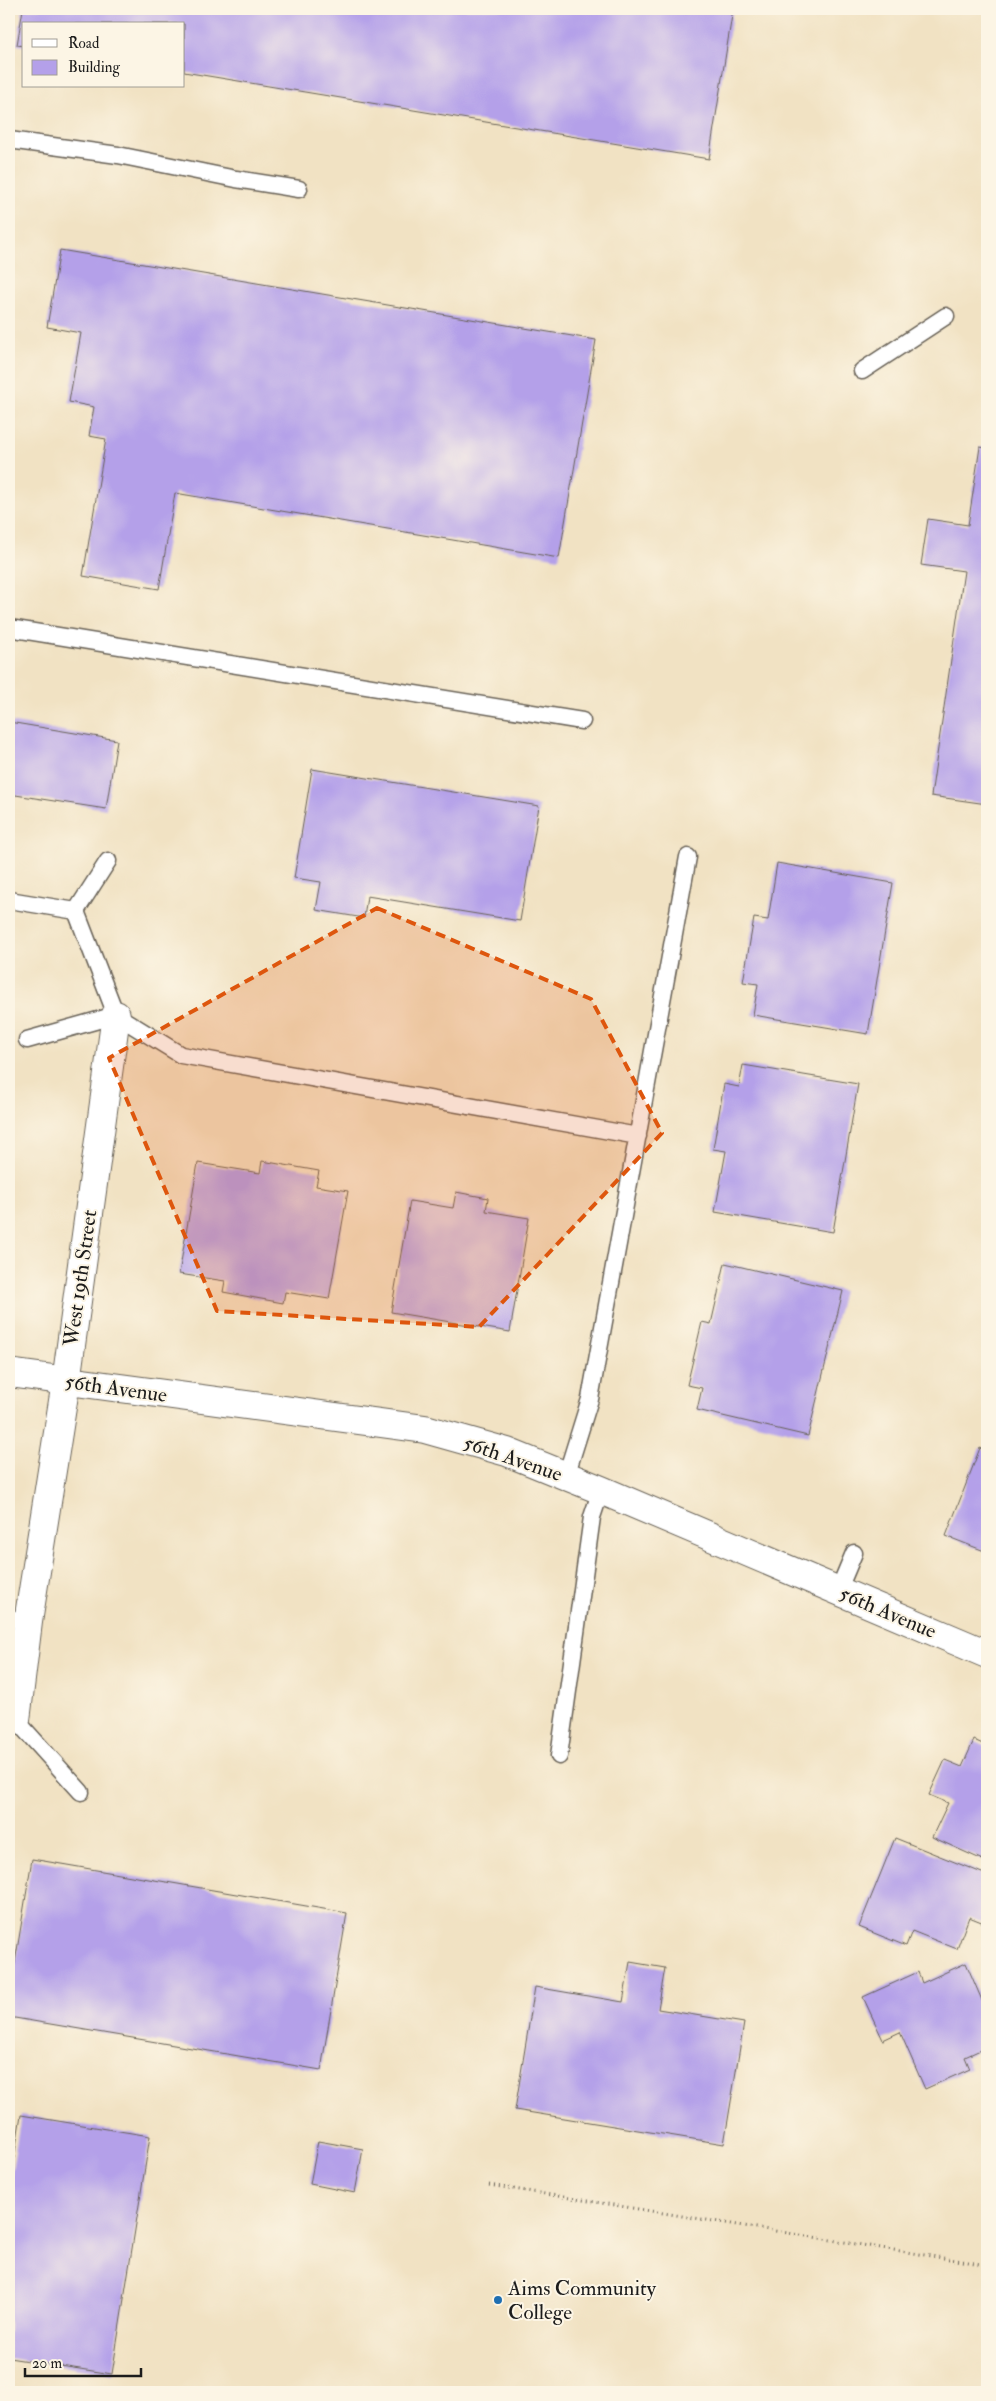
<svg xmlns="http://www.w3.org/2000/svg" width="996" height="2401" font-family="'IM FELL Double Pica',serif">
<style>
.building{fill:#b4a0e9}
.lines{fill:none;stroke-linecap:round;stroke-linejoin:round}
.service-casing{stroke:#676156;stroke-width:19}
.minor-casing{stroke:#676156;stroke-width:30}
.path{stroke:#676156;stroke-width:3;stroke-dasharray:1 4;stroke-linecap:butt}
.service{stroke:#fff;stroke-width:16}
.minor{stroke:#fff;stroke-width:28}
.marked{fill:#de560d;fill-opacity:0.2;stroke:#de560d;stroke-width:4;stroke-dasharray:10 6;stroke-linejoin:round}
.poi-dot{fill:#1f6fb2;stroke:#fcf5e5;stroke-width:2}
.labels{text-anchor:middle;stroke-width:4;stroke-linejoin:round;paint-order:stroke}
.street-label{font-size:21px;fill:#1c1c1c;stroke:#fcf5e5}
.poi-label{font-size:21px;fill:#1c1c1c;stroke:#fcf5e5;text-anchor:start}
</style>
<rect width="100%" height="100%" fill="#fcf5e5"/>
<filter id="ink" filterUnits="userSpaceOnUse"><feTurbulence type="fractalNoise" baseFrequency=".02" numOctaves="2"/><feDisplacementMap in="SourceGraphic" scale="10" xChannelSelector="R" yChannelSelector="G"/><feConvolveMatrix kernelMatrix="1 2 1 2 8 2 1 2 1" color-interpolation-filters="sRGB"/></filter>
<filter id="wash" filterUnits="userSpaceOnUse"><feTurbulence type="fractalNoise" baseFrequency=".0096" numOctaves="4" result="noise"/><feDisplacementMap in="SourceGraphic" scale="20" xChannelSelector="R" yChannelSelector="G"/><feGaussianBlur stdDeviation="1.12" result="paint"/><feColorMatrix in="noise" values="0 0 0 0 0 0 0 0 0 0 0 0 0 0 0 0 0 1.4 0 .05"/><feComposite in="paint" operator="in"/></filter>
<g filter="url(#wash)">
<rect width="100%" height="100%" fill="#f1e2c3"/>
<g id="blocks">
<path class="building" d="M23,9H733L709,159L184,72V24H24V46L17,45Z
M60,250L596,340L559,558L175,493L159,589L83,576L106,439L89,436L94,407L69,402L81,333L47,327Z
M980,447L987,448V804L931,796L964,571L921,565L928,519L968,525Z
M9,722L117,740L106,809L9,794Z
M312,769L539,806L520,921L367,896L364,918L316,910L321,882L294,878Z
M777,863L893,883L868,1034L753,1015L758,984L743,982L754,918L768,920Z
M743,1065L858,1084L833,1232L715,1212L726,1151L713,1149L724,1084L739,1087Z
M262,1161L319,1171L316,1186L348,1191L329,1299L285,1292L283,1303L223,1292L225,1281L179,1274L198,1163L260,1173Z
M456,1192L488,1198L486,1211L529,1218L510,1332L391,1312L410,1201L453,1208Z
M725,1263L843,1291L808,1436L697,1410L702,1388L687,1385L702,1322L711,1324Z
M980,1448L987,1451V1552L946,1536Z
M974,1740L987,1746V1862L932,1837L948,1803L929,1795L945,1760L962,1767Z
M895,1838L987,1875V1913L984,1923L969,1917L957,1949L912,1931L906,1946L859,1927Z
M32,1859L347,1913L321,2070L9,2017V1999Z
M630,1962L665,1968L658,2009L744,2023L724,2144L515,2110L535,1987L623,2002Z
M966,1963L987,2012V2047L965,2057L970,2069L925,2089L900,2032L883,2040L863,1997L918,1972L922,1983Z
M21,2115L150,2136L112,2374L9,2358V2188Z
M318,2141L363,2149L355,2193L310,2184Z"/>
</g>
</g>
<g filter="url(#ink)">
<use href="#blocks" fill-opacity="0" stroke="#676156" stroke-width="1"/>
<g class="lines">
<g class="service-casing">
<path id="service" d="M9,140L118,155L236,179L299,189
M862,371L946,316
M9,628L582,721
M108,861L76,911L116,1015L181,1055L638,1136
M9,900L76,911
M27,1040L116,1015
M566,1476L590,1399L688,857
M838,1591L854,1553
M9,1618L28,1622
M9,1719L16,1720L81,1792
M559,1756L592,1517L601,1490"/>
</g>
<g class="minor-casing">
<path id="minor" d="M9,1373L425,1429L507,1452L601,1490L987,1654
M16,1720L28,1622L66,1382L116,1015"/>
</g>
<path class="path" d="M489,2185L987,2265"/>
<use href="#service" class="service"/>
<use href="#minor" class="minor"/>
</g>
</g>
<path class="marked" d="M377,908L591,999L662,1133L479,1327L217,1311L109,1058Z"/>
<circle class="poi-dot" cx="498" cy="2300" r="5"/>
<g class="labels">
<g class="street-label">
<text transform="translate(80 1278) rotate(-82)" y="7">West 19th Street</text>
<text transform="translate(116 1388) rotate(8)" y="7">56th Avenue</text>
<text transform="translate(513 1458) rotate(19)" y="7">56th Avenue</text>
<text transform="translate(888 1612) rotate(23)" y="7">56th Avenue</text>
</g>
<g class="poi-label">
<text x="508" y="2295">Aims Community<tspan x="508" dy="24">College</tspan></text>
</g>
</g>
<rect width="996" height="2401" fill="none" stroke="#fcf5e5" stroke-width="30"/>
<rect x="22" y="22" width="162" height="65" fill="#fcf5e5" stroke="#a29e95"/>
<rect x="32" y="39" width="25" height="8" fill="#ffffff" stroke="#a29e95"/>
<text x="68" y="48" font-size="15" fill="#1c1c1c">Road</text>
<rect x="32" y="60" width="25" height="15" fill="#b4a0e9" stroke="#a29e95"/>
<text x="68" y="72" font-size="15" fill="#1c1c1c">Building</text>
<path d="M25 2368v8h116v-8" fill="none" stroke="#1c1c1c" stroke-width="2.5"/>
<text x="32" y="2368" font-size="15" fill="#1c1c1c" stroke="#fcf5e5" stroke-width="4" paint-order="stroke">20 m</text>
</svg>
